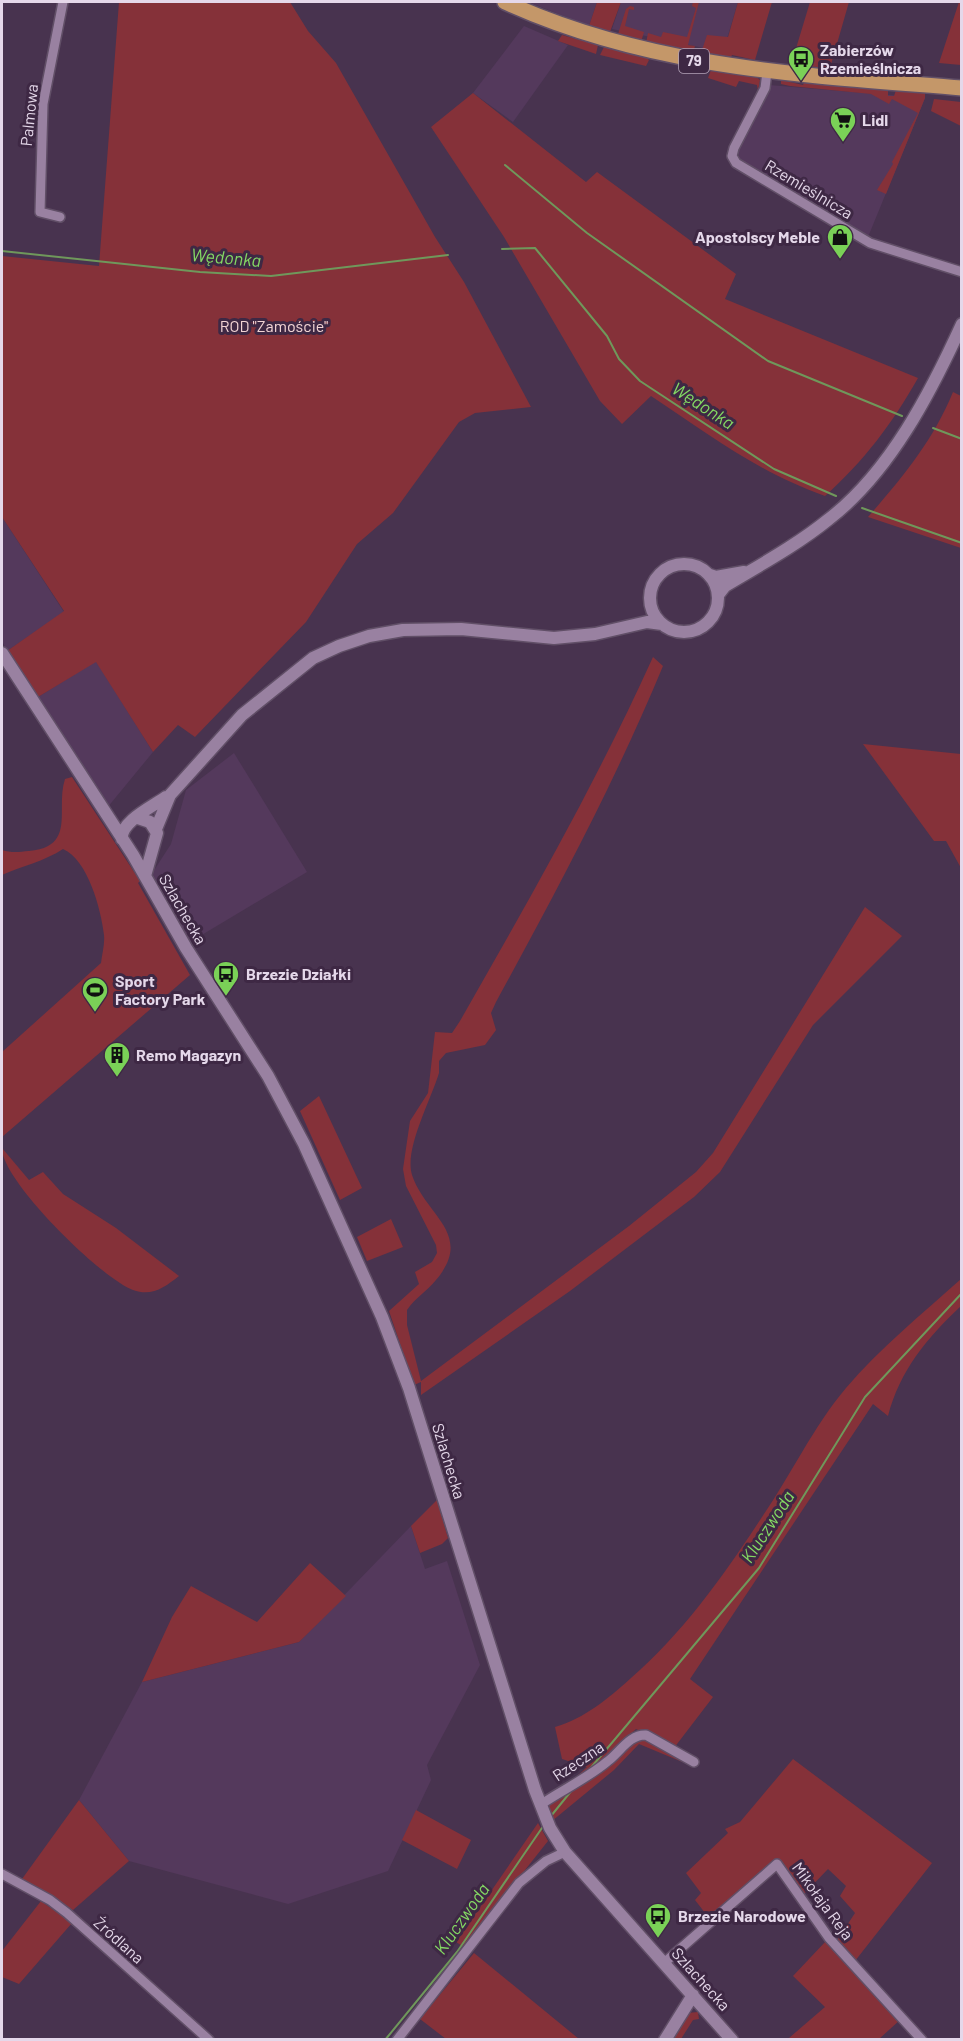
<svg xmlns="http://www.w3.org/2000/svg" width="963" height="2041" font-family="Barlow,sans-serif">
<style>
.built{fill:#54395c}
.green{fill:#853139}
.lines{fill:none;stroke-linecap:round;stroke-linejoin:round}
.stream{stroke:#6f985b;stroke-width:2}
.minor-casing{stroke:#614f67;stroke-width:12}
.tertiary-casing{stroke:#614f67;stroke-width:15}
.primary-casing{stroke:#614f67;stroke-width:18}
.minor{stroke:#9981a1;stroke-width:9}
.tertiary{stroke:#9981a1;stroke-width:12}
.primary{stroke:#c49769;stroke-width:15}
.labels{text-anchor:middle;stroke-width:6;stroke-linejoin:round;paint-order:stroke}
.shield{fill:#3e2844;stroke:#b3a3b8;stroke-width:1.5}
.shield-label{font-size:15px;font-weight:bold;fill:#e5d8ea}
.poi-label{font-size:16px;font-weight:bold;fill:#e5d8ea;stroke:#3e2844;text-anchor:start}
.street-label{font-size:16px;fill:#e5d8ea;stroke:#3e2844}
.park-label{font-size:16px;fill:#f4d5d5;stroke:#3e2844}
.water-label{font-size:18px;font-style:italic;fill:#84d964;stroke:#3e2844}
</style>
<rect width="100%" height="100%" fill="#48334f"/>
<path class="built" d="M528,2H597L589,26Z
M621,2H738L723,52L612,29Z
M524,26L568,45L513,122L473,93Z
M769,85L925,98L868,237L740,159L737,151Z
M2,517L64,612L7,651L2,641Z
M96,661L153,752L107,808L38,697Z
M234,753L307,872L190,942L151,875L171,844L186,790Z
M411,1526L425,1569L447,1561L480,1665L427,1765L431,1780L388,1871L288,1904L129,1861L79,1800L142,1682L299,1642Z"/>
<path class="green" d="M119,2H290L308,31L336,63L435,237L464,282L531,407L475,413L459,422L393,513L357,544L306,622L195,737L178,725L153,752L96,662L38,697L7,651L64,611L2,517V256L99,266Z
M597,2H621L610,32L589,26Z
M693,2H699L688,45L695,46L693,52L646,43L648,33L661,37L663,32L687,37L696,8L692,6Z
M738,2H772L755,60L732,55L731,57L707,56L701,53L707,35L728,37Z
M810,2H849L830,68L791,65Z
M959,2H962L961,65L939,63Z
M630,6L634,7V10L629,9L625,26L644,32L641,42L618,34L626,9Z
M562,35L598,45L596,54L558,41Z
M604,47L647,58L649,60L646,66L600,55Z
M711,70L755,76L760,80L758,91L757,85L739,81L736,87L708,78Z
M781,80L803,85L804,83L888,89V96H894L896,90L925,92V98L886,194L877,190L893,164L892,162L918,113L892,99L889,104L871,94L790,86L781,84Z
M473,93L586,182L597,172L736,274L725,299L918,378C892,424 864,461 825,496C756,471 711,436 651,396L622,424L600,401L504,237L431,127Z
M934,99L961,102V126L931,111Z
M953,392L961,396V548L868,517C902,478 933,441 953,392Z
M653,657L663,666C615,782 556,892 496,1002L491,1013L496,1030L485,1045L446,1053L439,1061V1073C431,1100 404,1149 412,1175C425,1215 475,1234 436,1280C427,1291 415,1298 407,1310V1325L421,1381L629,1226L696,1172L713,1153L865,907L902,936L813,1025L720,1172L694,1197L570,1291L421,1395V1382L414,1385L389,1311L419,1284L415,1272L432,1262L437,1253L436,1245L406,1186L403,1169L410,1121L428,1093L435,1032L452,1033L460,1021C529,900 595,785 653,657Z
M863,744L961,754V868L946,841H934Z
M72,777L140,881L138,883L190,975L2,1137V1052L101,963C102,954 105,944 104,935C101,909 88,860 63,849C45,861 22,866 2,875V850C11,853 19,852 29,851C77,847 55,809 65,779Z
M319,1096L362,1188L340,1200L300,1111Z
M2,1148L29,1180L43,1172L63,1194L116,1228L179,1276C165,1287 152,1297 133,1290C102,1279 1,1180 2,1148Z
M391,1219L403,1247L367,1261L357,1237Z
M961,1279V1306C927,1338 900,1370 888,1416L873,1404L690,1679L713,1697L674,1748L636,1729L599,1764L576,1777L587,1767L562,1759L555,1727C585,1718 608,1699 631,1678C683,1633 724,1575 762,1517C791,1475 813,1427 846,1388C880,1348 922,1314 961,1279Z
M437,1500L448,1538L442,1544L420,1553L411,1526Z
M310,1563L346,1596L299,1642L142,1682L172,1617L191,1586L257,1622Z
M637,1739L648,1741L694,1764L692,1766L639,1744L614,1770L552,1821L546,1805Z
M793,1759L932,1863L855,1961L836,1942L855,1913L840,1896L846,1886L828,1869L803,1895L778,1862L709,1918L695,1900L701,1893L686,1873L728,1833L725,1829L740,1822Z
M79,1800L129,1861L73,1910L22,1879Z
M416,1810L471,1840L457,1869L402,1840Z
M538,1823L548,1841L464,1947L456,1942Z
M41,1901L72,1923L19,1984L2,1977V1951Z
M826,1941L900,2020L879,2039L789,2038L825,2007L793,1976Z
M474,1953L579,2039H446L420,2019Z
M698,2012L699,2019L693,2020L681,2039L671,2040L687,2013Z"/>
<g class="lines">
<path class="stream" d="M505,165L587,233L768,361L902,416
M502,249L535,248L607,336L619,359L640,381L774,469L836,496
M2,251L200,272L271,276L448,255
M933,428L962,439
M862,508L962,543
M589,1770L759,1568L865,1397L962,1293
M551,1816L572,1790
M385,2040L457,1952L544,1825"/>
<g class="minor-casing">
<path id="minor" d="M767,72L765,88L734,148L732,156L736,163L870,243L962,272
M60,217L40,212L43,104L63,2
M540,1805C562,1790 588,1778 608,1761C620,1752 630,1734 646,1735L694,1762
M2,1874L50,1900L67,1913L209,2040
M664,1963L777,1864L829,1938L922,2040
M397,2040L519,1883L546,1861L565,1852"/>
</g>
<g class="tertiary-casing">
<path id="tertiary" d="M650 598a34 34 0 1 1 68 0a34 34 0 1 1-68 0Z
M710,575L716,577L744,572
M718,595L725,586C760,565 797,545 829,519C890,472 931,392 962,324
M2,653L133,855L186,948L268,1076L304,1144L382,1317L409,1388L535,1790L550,1828L565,1852L732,2040
M138,818L150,822L157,833L145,876
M156,829L170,795L242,715L313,658L339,646L369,636L403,630L461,629L554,638L595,634L647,622L662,624
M122,839C120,822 152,807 166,797
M665,2040L693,1995"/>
</g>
<g class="primary-casing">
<path id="primary" d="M505,2C652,69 804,75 962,88"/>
</g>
<use href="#minor" class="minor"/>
<use href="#tertiary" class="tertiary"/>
<use href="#primary" class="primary"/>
</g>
<defs>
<g id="bus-pin" transform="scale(1.35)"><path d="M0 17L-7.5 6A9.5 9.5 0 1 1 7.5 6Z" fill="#7ad157" stroke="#3e2844"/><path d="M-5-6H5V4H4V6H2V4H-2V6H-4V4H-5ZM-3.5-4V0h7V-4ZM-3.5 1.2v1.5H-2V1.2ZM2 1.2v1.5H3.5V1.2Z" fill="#111"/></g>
<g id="supermarket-pin" transform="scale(1.35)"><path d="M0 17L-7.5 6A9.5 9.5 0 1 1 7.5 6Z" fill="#7ad157" stroke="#3e2844"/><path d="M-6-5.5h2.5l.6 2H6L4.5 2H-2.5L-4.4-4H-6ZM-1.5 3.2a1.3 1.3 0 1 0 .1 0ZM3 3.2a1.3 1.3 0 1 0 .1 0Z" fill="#111"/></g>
<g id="shop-pin" transform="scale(1.35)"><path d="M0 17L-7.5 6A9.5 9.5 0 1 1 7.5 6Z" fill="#7ad157" stroke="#3e2844"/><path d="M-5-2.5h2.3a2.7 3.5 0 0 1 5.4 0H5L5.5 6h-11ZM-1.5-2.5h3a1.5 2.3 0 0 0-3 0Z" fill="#111"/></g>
<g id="stadium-pin" transform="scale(1.35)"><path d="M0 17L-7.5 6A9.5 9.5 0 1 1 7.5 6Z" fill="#7ad157" stroke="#3e2844"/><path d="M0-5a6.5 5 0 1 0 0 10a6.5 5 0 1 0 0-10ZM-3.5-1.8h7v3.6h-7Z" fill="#111"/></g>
<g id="building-pin" transform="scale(1.35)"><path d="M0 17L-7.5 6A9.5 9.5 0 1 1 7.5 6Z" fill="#7ad157" stroke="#3e2844"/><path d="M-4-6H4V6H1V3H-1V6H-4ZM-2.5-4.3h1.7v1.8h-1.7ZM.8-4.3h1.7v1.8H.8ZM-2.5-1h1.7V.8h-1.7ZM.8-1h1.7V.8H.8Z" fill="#111"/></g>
</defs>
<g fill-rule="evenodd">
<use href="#bus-pin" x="801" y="59"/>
<use href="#supermarket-pin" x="843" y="120"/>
<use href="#shop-pin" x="840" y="237"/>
<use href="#bus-pin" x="226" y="974"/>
<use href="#stadium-pin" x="95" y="990"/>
<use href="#building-pin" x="117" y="1055"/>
<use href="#bus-pin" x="658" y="1916"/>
</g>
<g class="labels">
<rect class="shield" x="679" y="49" width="30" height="24" rx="4.5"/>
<g class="shield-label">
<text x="694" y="66">79</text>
</g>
<g class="poi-label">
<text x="820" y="56">Zabierzów<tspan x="820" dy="18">Rzemieślnicza</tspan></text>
<text x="862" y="126">Lidl</text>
<text x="820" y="243" text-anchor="end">Apostolscy Meble</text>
<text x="246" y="980">Brzezie Działki</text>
<text x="115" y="987">Sport<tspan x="115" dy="18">Factory Park</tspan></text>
<text x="136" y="1061">Remo Magazyn</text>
<text x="678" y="1922">Brzezie Narodowe</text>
</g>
<g class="street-label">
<text transform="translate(29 115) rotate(-84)" y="6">Palmowa</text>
<text transform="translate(809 189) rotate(31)" y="6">Rzemieślnicza</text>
<text transform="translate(183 909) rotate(60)" y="6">Szlachecka</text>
<text transform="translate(449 1461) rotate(73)" y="6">Szlachecka</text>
<text transform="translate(578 1761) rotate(-34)" y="6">Rzeczna</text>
<text transform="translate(823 1901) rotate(54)" y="6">Mikołaja Reja</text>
<text transform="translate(119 1940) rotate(42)" y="6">Źródlana</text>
<text transform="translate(701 1979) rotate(48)" y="6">Szlachecka</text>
</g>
<g class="park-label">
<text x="274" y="332">ROD "Zamoście"</text>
</g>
<g class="water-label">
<text transform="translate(226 258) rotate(5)" y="6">Wędonka</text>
<text transform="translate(703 406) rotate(33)" y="6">Wędonka</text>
<text transform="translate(768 1527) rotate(-57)" y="6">Kluczwoda</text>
<text transform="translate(462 1919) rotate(-55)" y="6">Kluczwoda</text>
</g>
</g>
<rect width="963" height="2041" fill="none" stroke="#e5d8ea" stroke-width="6"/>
</svg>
